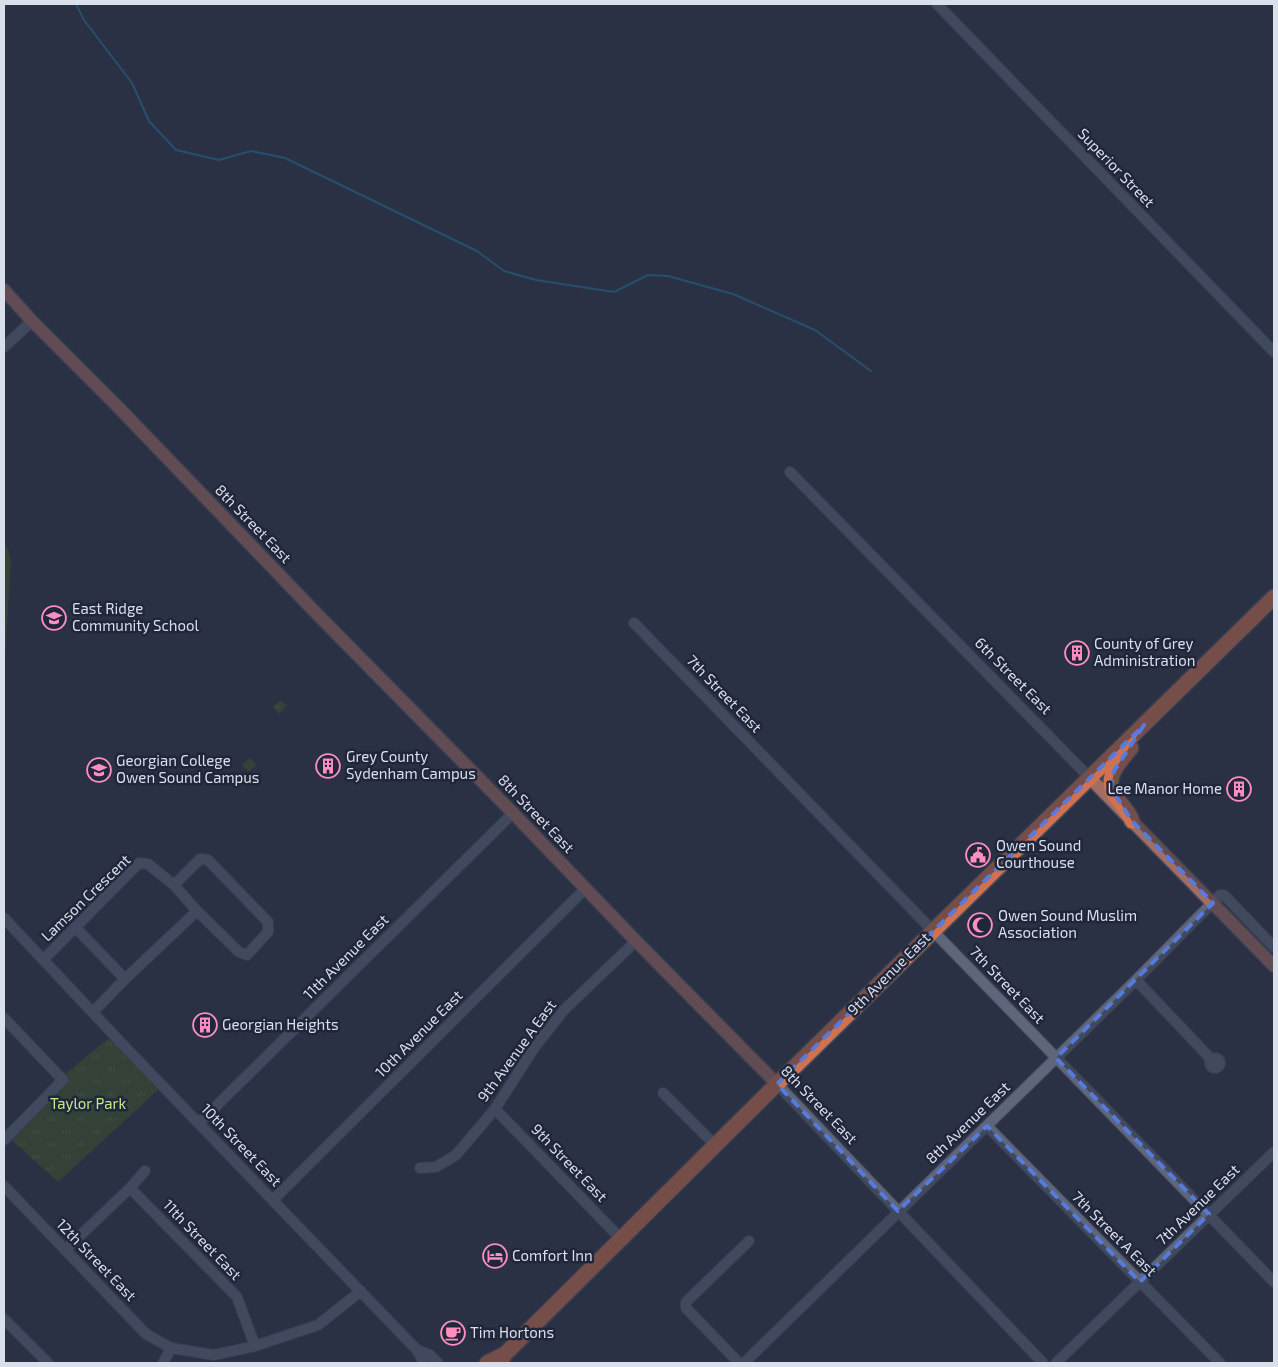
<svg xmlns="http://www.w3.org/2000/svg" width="1278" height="1367" font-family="'Exo 2',sans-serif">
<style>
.park{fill:url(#park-tufts)}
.garden{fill:#405424}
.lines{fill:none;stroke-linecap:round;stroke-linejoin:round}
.stream{stroke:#22749f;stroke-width:2}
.minor-casing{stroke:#474c5d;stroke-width:12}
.major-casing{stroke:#474c5d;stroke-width:15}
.highway-casing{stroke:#474c5d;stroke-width:18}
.minor{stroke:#5e667c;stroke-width:10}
.major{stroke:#a26d62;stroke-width:12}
.highway{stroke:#d07250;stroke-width:15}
.marked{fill:none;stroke:#567ade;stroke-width:4;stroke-dasharray:10 6;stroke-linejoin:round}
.labels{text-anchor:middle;stroke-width:5;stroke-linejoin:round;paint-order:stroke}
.street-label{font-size:15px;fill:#dadfec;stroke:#21273a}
.poi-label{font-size:15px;fill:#dadfec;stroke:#21273a;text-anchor:start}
.park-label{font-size:15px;fill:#bfea89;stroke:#21273a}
</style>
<defs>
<pattern id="park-tufts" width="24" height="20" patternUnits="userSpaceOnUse" patternTransform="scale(1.25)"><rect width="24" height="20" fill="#405424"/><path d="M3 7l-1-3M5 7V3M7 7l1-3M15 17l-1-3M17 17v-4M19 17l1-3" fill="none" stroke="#5b6c44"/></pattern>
</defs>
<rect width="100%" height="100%" fill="#2a3145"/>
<path class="park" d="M281,700L287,706L279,714L273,707Z
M250,758L256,765L249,772L242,765Z
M109,1038L159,1089L58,1182L5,1134L58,1080Z"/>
<path class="garden" d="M4,541L8,549L11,560L4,675Z"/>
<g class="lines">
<path class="stream" d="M76,4L84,20L132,83L149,121L176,150L219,160L251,151L285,158L477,251L504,271L536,280L614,292L648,275L668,276L733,294L815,330L871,371"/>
<g class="minor-casing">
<path id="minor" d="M937,4L1274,352
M4,347L32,321
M790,472L1089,777
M634,623L1274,1282
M4,918L126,1048L417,1350L424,1363
M75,927L125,979
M43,960L139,863L148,864L174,885L197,911L239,952L247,955L268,932V922L208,860L200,859L174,885
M1136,980L1211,1059
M93,1012L125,979L197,911
M4,1018L63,1080L4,1140
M1210 1063a5 5 0 1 1 10 0a5 5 0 1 1-10 0Z
M777,1084L1043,1363
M663,1093L715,1145
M495,1109L621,1239
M199,1123L513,813
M987,1126L1220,1363
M420,1168L436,1167L456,1155L495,1109L534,1048L564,1010L636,941
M4,1186L146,1334L171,1348L214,1355L255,1346L318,1325L361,1291
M130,1188L237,1297L255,1346
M273,1200L586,888
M65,1250L130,1188L145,1171
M4,1319L48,1363
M417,1350L430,1355L438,1363
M163,1363L171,1348
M739,1363L686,1308V1302L749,1241
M744,1363L1136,980L1220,895H1224L1274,947
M1056,1363L1274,1152"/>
</g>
<g class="major-casing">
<path id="major" d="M4,290L32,321L120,409L317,614L513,813L636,941L777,1084
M1089,777L1274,966"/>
</g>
<g class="highway-casing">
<path id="highway" d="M1131,748C1117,765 1101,780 1119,801C1124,808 1130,813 1132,821
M487,1363L505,1354
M500,1363L505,1354L777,1084L1274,597"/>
</g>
<use href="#minor" class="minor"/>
<use href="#major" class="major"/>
<use href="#highway" class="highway"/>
</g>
<path d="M0 0H1278V1367H0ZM1144,725L1114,771L1111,788L1132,821L1213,903L1056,1058L1209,1214L1140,1282L987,1126L898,1211L777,1084Z" fill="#2a3145" fill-opacity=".55" fill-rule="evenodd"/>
<path class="marked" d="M1144,725L1114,771L1111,788L1132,821L1213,903L1056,1058L1209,1214L1140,1282L987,1126L898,1211L777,1084Z"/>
<defs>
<g id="school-ring" transform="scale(1.25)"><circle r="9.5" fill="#21273a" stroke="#fd8ec0" stroke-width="1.5"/><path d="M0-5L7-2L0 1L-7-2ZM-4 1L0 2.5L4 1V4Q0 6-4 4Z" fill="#fd8ec0"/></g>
<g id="building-ring" transform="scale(1.25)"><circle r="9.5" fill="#21273a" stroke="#fd8ec0" stroke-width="1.5"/><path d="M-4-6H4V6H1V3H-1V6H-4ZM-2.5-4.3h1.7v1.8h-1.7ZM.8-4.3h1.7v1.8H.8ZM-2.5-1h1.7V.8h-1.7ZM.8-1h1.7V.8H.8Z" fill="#fd8ec0"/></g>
<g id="university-ring" transform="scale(1.25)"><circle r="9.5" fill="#21273a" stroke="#fd8ec0" stroke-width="1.5"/><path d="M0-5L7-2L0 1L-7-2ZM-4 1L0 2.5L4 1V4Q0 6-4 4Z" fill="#fd8ec0"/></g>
<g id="civic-ring" transform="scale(1.25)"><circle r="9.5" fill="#21273a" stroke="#fd8ec0" stroke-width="1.5"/><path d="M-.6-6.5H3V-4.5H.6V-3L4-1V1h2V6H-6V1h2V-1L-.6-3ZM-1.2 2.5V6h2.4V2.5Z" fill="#fd8ec0"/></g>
<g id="mosque-ring" transform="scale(1.25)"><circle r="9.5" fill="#21273a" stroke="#fd8ec0" stroke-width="1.5"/><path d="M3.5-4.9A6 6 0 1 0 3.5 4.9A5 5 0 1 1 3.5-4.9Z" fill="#fd8ec0"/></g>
<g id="hotel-ring" transform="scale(1.25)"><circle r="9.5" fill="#21273a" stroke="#fd8ec0" stroke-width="1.5"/><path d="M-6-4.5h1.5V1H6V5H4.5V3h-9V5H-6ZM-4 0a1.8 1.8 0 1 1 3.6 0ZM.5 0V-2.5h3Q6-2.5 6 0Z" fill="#fd8ec0"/></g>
<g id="cafe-ring" transform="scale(1.25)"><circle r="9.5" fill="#21273a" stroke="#fd8ec0" stroke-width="1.5"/><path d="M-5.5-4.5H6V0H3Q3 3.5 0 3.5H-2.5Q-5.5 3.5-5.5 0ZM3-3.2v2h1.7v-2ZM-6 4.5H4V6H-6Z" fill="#fd8ec0"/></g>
</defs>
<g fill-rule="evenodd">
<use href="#school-ring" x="54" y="618"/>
<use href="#building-ring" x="1077" y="653"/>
<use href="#building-ring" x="328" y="766"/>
<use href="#university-ring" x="99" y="770"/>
<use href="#building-ring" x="1239" y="789"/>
<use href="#civic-ring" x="978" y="855"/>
<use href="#mosque-ring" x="980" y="925"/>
<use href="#building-ring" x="205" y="1025"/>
<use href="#hotel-ring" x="495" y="1256"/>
<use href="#cafe-ring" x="453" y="1333"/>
</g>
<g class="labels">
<g class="street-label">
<text transform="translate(1116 168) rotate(46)" y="5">Superior Street</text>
<text transform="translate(253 524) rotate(46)" y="5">8th Street East</text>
<text transform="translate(1013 676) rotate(45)" y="5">6th Street East</text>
<text transform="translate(724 694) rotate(46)" y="5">7th Street East</text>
<text transform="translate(536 814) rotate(46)" y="5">8th Street East</text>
<text transform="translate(86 898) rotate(-44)" y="5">Lamson Crescent</text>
<text transform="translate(346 957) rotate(-45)" y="5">11th Avenue East</text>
<text transform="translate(889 974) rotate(-45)" y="5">9th Avenue East</text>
<text transform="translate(1007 985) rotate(46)" y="5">7th Street East</text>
<text transform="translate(419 1034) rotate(-45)" y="5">10th Avenue East</text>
<text transform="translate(517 1051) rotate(-54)" y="5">9th Avenue A East</text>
<text transform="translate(819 1105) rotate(46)" y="5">8th Street East</text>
<text transform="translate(968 1123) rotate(-44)" y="5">8th Avenue East</text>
<text transform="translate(241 1145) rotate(46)" y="5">10th Street East</text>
<text transform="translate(569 1163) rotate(46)" y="5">9th Street East</text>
<text transform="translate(1198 1205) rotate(-44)" y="5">7th Avenue East</text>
<text transform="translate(1114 1234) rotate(45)" y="5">7th Street A East</text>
<text transform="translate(202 1240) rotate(46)" y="5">11th Street East</text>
<text transform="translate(96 1260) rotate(46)" y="5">12th Street East</text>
</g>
<g class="poi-label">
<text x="72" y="614">East Ridge<tspan x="72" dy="17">Community School</tspan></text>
<text x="1094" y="649">County of Grey<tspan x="1094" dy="17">Administration</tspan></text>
<text x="346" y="762">Grey County<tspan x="346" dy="17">Sydenham Campus</tspan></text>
<text x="116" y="766">Georgian College<tspan x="116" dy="17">Owen Sound Campus</tspan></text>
<text x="1222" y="794" text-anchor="end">Lee Manor Home</text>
<text x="996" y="851">Owen Sound<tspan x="996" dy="17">Courthouse</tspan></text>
<text x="998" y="921">Owen Sound Muslim<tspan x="998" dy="17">Association</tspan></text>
<text x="222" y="1030">Georgian Heights</text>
<text x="512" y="1261">Comfort Inn</text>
<text x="470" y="1338">Tim Hortons</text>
</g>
<g class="park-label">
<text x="88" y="1109">Taylor Park</text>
</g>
</g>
<rect width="1278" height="1367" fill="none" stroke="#dadfec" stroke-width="10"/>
</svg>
